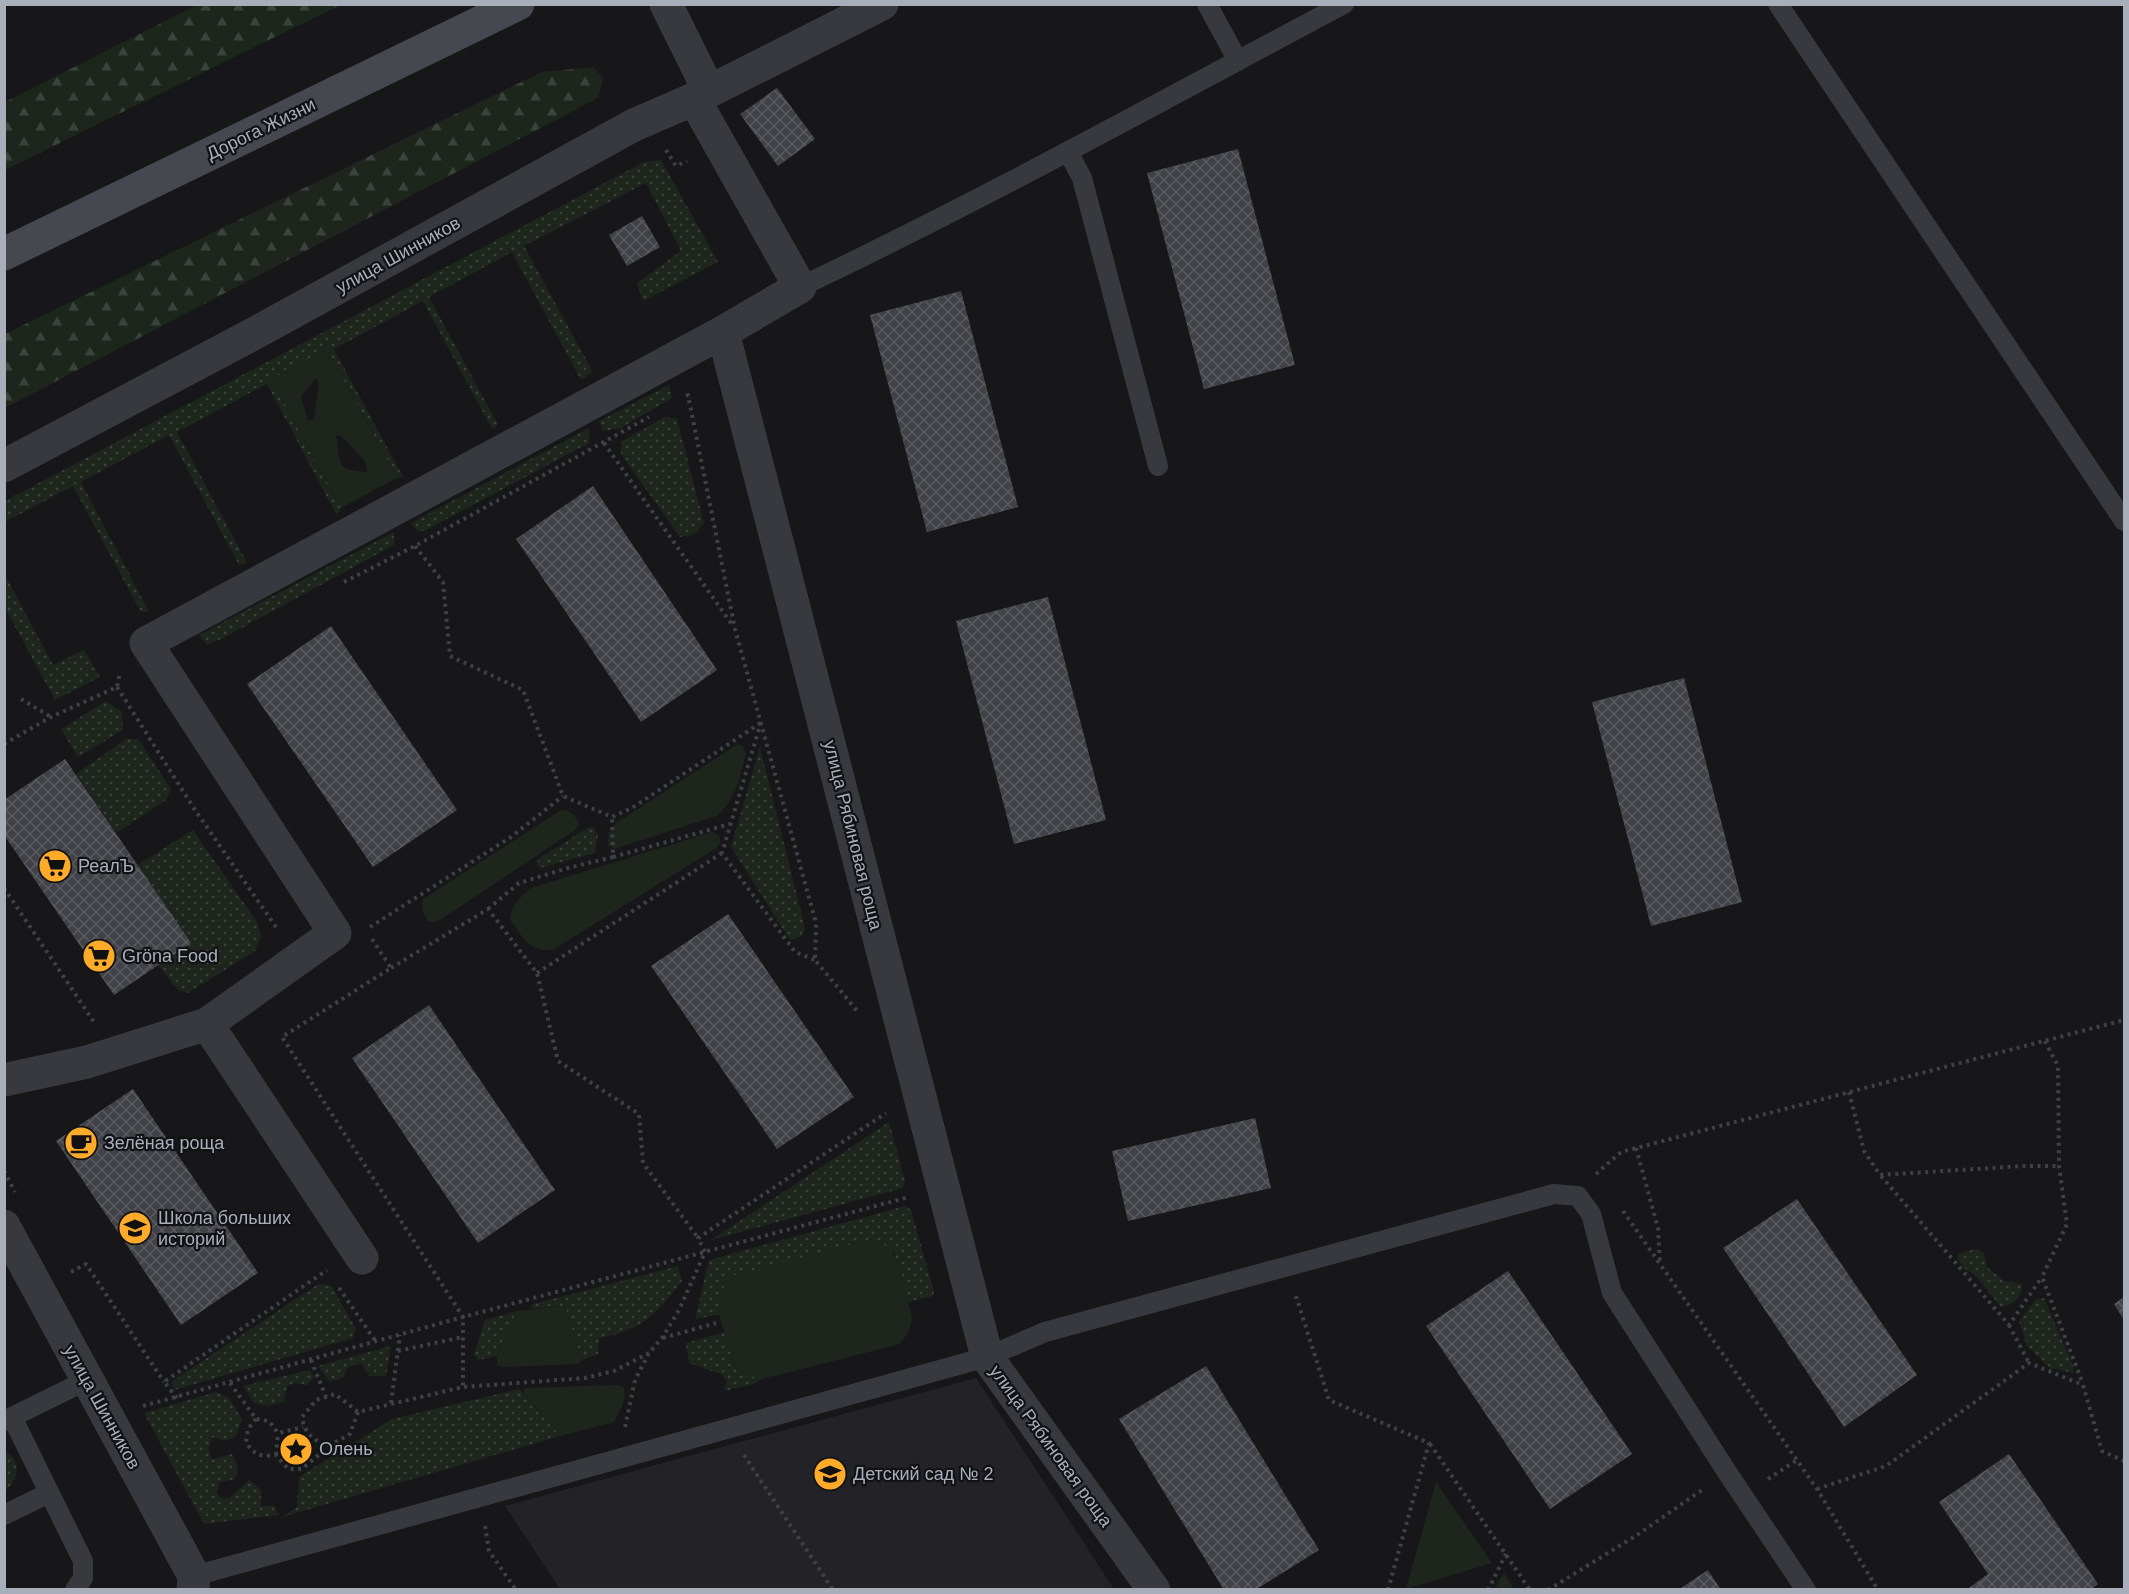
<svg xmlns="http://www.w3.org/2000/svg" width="2129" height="1594" font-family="Arial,sans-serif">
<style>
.built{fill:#232327}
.grass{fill:url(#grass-dots)}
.forest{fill:url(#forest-firs)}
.park{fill:#1d251d;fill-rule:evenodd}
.building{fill:url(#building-cross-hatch)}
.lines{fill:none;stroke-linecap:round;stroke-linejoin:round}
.path{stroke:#3e4146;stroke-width:4;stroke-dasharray:3 4.5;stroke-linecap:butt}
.service{stroke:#38393f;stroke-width:20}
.minor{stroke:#38393f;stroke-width:33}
.secondary{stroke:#46484f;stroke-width:33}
.labels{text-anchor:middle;stroke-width:4.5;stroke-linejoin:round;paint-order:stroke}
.street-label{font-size:18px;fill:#a8afbb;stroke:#121215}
.poi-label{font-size:18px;fill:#a8afbb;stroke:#121215;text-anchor:start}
</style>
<defs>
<pattern id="grass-dots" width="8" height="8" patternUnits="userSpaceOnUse" patternTransform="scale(1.5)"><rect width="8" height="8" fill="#1d251d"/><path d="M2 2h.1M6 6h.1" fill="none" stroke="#3b423c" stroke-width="1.8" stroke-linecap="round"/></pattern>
<pattern id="forest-firs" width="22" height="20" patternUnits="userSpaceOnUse" patternTransform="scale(1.5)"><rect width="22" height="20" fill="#1d251d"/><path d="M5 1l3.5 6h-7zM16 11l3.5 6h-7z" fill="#3b423c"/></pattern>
<pattern id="building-cross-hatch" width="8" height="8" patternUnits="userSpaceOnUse" patternTransform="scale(1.5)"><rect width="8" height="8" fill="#414247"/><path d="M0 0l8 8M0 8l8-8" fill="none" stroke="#5a5b60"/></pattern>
</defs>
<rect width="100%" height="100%" fill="#17171a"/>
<path class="built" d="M976,1378L1114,1589H560L505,1506Z"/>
<path class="grass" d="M661,160L718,262L643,301L637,283L681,251L646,183L524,246L593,372L581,380L512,252L429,297L498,425L492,429L423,301L334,349L403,477L397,478L327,349L272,379L341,508L337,516L267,384L177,432L247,563L239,565L169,435L81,482L149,612H141L73,486L5,522V501L644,162Z
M669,385L672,398L621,428L603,431L599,421Z
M665,417L677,419L704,523L695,534L680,537L621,454V442Z
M589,428V443L426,530L418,532L411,523Z
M394,532V545L223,638L207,645L199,635Z
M4,573L53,665L84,650L100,677L55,700L5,608Z
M106,701L122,712L123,730L78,757L61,729Z
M126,739H138L171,789L166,800L116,833L76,774Z
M760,747L805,928L802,936L790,940L731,847Z
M589,827H593L598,834L595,853L540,868L537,863L538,859Z
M193,830L257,922L261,937L255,951L188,993L178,990L158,965L137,865Z
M889,1122L905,1181L903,1188L711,1240Z
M905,1206L911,1210L934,1291L933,1296L908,1302L894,1252L871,1239L803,1258L718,1302L721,1314L695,1319L709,1260Z
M1976,1249L1984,1253L1987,1267L2004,1281L2023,1284C2020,1299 2016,1304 2001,1307L1975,1275L1964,1268L1957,1258L1958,1254Z
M678,1266L682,1281C655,1315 643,1330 599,1338L598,1354L582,1360L565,1306L532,1309L530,1305Z
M324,1284L332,1287L356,1329L353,1338L174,1390L172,1381L317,1285Z
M2044,1298L2073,1366L2074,1373L2050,1368L2027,1346L2019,1321L2036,1299Z
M517,1311L497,1356L478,1360L474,1354L485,1320Z
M725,1332L736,1367L759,1380L755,1384L724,1391L727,1381L721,1374L689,1363L686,1343Z
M391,1346L386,1376H369L361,1363L348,1367L343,1378L330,1382L318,1366Z
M310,1370L314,1377L307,1385L294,1383L287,1386L284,1401L269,1406L254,1403L243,1386Z
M519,1389L560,1436L282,1517L297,1507L299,1477L392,1419Z
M216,1392L229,1398L242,1419L236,1436L225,1441L213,1437L208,1448L212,1459L232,1454L238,1466L235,1479L220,1482L217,1493L222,1499L231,1497L249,1480L261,1490V1506H274L279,1515L204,1524L144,1413Z
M5,1451C22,1461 19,1479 5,1491Z"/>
<path class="forest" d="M199,4L340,5L5,170V102Z
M594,67L603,79L598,98L5,408V334L542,72Z"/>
<path class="park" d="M327,349L397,478L341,508L271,379ZM315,379L319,382L314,419L308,420L301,397ZM340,435L365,461L367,472C335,469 341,465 336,436Z
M738,744L743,747L746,754C739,778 737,800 716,816L614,849L608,845L609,832L616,823Z
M561,810C571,810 575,815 579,824L575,830L437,922H429C423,914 421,909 423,899Z
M712,832L719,835L721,842L715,849L554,949C530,954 524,938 510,920C511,905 519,898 531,888Z
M872,1239C879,1242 886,1245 892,1251C896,1255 912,1312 912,1319C911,1329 906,1336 900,1344L759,1380L736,1367C732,1353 717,1316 718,1302C719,1293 726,1283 731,1276Z
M565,1306L582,1360L579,1364L502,1367L497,1365V1356L517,1311Z
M617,1385L623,1387C628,1399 620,1411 614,1422L560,1436L524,1394L523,1390L526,1388Z
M1436,1482L1492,1563L1406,1589Z
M1504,1572L1514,1589H1495Z"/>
<path class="building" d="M777,88L815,139L778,166L740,114Z
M1238,149L1295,365L1204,389L1147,173Z
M642,216L660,247L627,266L609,235Z
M961,291L1018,507L927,532L870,315Z
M593,486L717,670L641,722L516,539Z
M1048,597L1106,820L1014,844L956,621Z
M331,626L457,810L373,867L247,684Z
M1684,678L1742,902L1651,926L1592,702Z
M65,759L191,943L114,995L4,835V800Z
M728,914L854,1097L777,1149L651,966Z
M429,1005L555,1190L478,1243L352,1058Z
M133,1089L258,1273L181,1325L56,1141Z
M1255,1118L1271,1188L1128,1221L1112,1151Z
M1797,1199L1917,1375L1844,1427L1723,1248Z
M1508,1271L1632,1454L1550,1509L1426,1326Z
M2124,1297V1320L2114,1304Z
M1206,1366L1319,1550L1255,1590H1224L1119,1419Z
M2009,1454L2098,1584L2091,1590H1966L1988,1574L1939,1502Z
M1708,1570L1721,1590H1678Z"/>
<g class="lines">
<path class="path" d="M666,150L676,166L687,161
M686,396L688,395L735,629L816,923L815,960L858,1012
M604,443L733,626
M415,546L443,582L450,656L523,690L563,796L612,817L632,808L762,722
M344,582L415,546L649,417
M117,687L195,810L278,930
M21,699L51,717
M761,722L722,853L795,952L815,960
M4,744L51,717L117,687L120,672
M613,857L730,824
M4,888L94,1022
M488,909L519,883L568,868L613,857L612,817
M370,927L511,837L563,796
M372,939L391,968L282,1037L463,1317V1387
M391,968L488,909L537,973L558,1061L639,1114L643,1163L698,1238
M537,973L722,853
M2045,1041L2058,1066L2059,1166L2067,1224L2042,1277L2083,1384
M1849,1092L1864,1151L1880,1175L2024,1166H2059
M1636,1148L1658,1228L1660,1263
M4,1171L15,1192
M1596,1174L1621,1152L2124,1020
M1881,1176L2009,1325L2042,1277
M1623,1211L1817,1489L1878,1590
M71,1272L86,1264L164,1382
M339,1288L376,1342
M1296,1296L1329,1400L1429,1443L1388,1590
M2009,1325L2029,1363
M663,1338L716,1323
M398,1351L463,1337
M311,1360L326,1397
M230,1383L256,1419L269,1421L278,1433L303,1427
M177,1398L164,1382L327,1270
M391,1403L400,1335
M143,1406L463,1317L909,1197
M358,1412L350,1434L329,1446C315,1442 304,1433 302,1417L316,1400L335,1394L358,1412L463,1387L585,1378L614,1371L649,1353
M256,1419L248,1429L246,1442C254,1455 260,1457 276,1455L288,1469H302L329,1446
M625,1427L635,1380L649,1353L662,1338L679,1310L705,1252L698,1238L886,1113
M1430,1444L1530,1590
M276,1455L278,1433
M744,1455L833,1590
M1768,1479L1797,1460
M1817,1489L1886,1466L2029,1363L2083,1385L2102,1451L2124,1461
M485,1526L489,1551L516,1590
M1488,1590L1506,1554
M1548,1590L1637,1535L1702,1490"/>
<path class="service" d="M1207,4L1238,61
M1778,4L2124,521
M1068,152L1082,178L1158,466
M800,287C985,199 1163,100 1344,4
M12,1417L83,1561V1578L75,1590
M4,1421L87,1380
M4,1515L49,1493
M194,1576L987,1357L1045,1332L1554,1194L1578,1196L1591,1214L1612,1293L1727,1472L1806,1590"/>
<path class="minor" d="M666,4L709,91
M694,99L800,287L723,332L987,1357L1154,1590
M4,466L257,332L634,125L694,99L882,4
M207,1024L362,1258
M4,1080L87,1062L207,1024L335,933L146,643L723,332
M4,1226L194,1576L193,1590"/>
<path class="secondary" d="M4,254L518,4"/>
</g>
<defs>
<g id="supermarket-disc" transform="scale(1.725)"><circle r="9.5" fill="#ffab2a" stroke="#121215"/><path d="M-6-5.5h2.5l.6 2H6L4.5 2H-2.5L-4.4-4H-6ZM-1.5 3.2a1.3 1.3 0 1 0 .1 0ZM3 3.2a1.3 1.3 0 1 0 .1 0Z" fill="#111"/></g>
<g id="cafe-disc" transform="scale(1.725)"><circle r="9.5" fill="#ffab2a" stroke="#121215"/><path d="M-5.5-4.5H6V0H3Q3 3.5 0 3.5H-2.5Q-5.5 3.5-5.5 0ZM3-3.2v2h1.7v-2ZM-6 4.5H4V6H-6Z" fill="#111"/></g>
<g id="school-disc" transform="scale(1.725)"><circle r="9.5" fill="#ffab2a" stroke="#121215"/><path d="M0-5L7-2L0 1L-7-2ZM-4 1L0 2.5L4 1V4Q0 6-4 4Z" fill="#111"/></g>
<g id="sight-disc" transform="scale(1.725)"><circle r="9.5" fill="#ffab2a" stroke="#121215"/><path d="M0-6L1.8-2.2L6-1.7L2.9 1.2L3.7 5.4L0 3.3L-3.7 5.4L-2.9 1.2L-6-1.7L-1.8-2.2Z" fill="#111"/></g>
</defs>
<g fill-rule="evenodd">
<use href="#supermarket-disc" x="55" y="866"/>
<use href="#supermarket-disc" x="99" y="956"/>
<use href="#cafe-disc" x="81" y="1143"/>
<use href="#school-disc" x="135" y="1228"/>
<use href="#sight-disc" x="296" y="1449"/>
<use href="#school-disc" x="830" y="1474"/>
</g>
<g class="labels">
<g class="street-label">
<text transform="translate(261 129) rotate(-26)" y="6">Дорога Жизни</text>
<text transform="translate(398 255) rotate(-29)" y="6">улица Шинников</text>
<text transform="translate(853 835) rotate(76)" y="6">улица Рябиновая роща</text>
<text transform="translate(102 1407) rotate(61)" y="6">улица Шинников</text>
<text transform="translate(1051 1446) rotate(54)" y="6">улица Рябиновая роща</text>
</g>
<g class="poi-label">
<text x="78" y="872">РеалЪ</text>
<text x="122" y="962">Gröna Food</text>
<text x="104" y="1149">Зелёная роща</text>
<text x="158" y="1224">Школа больших<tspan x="158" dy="21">историй</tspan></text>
<text x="319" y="1455">Олень</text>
<text x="853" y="1480">Детский сад № 2</text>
</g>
</g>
<rect width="2129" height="1594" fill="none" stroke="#a8afbb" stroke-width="12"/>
</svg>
